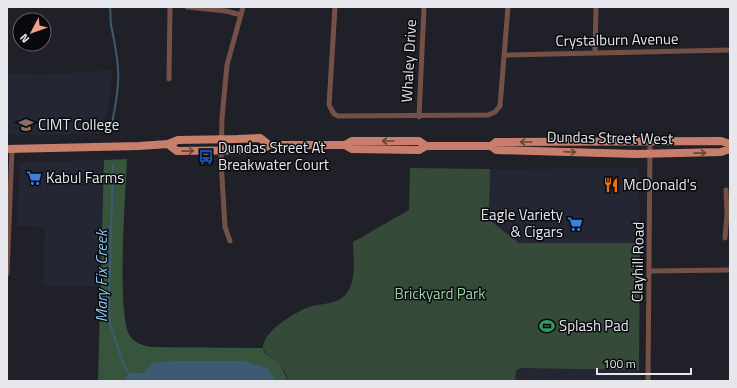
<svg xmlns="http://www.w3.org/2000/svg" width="737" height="388" font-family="'Titillium Web',sans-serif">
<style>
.built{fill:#242634}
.green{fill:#354a39}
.forest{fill:#37543d}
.water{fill:#3c5b72}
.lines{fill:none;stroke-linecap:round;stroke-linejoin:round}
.stream{stroke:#3c5b72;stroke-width:2}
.street{stroke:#745047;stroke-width:5}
.primary{stroke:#c77e6b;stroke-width:8}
.oneway{stroke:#68443c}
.labels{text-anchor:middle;stroke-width:3;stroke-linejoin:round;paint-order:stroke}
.street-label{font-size:15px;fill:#e6e7ed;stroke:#090a0e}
.poi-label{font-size:15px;fill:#e6e7ed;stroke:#090a0e;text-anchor:start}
.park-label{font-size:15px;fill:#9ed4a9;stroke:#090a0e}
.water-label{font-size:16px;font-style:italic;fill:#8fc7f0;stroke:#090a0e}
</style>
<rect width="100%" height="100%" fill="#1f2028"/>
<path class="built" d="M112,69L110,98L102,134L7,135V73L41,75L101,71Z
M104,160L100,286H43L45,227L17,226L20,162Z
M639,168L640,243H519L489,221L490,169Z
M639,366L641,381H515L516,371L521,368Z"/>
<path class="green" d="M410,168L490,169L489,220L519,243H640L639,370L521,368L516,371L515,381H288C287,375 284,370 280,365C276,359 264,354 263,348C262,332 295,312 309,307C322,303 337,305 346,294C357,282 353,257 353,242L409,210Z"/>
<path class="forest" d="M127,159C126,190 116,315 130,336C135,343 142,345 150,347L263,348L264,352L280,364L288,381H98L104,160Z"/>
<path class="water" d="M544,320L552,323L554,328L553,333L538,325Z
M173,361H244L267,368L276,381H126L125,377L130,373H143L153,363Z"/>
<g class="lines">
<path class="stream" d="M110,7C111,13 110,19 111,25C120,67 121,81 112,123
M113,164L109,300L110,324L124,366L131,376"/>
<path class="street" d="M187,7L226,11L241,15
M335,7L329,105L334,114L338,116L488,115L495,112L500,106L508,7
M595,53L596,7
M505,55L730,50
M169,79L170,7
M419,117L424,7
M725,238L727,214L726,190
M230,241L225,227L221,160L222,118L227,65L243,7
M649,271L730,270
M7,274L12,149
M648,381L650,143"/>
<path class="primary" d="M168,144L177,151L261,150L269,145H345L352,149L419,150L426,146
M345,145L352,141H419L426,146H491L496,142L721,141L730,144
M491,146L496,150L636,154L721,152L730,149
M7,149L139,146L168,144L178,140L237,139L260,138L269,145"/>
</g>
<defs><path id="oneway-shaft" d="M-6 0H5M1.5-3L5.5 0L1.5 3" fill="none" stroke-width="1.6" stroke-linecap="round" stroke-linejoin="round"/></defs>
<g class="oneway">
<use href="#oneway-shaft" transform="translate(388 141) rotate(-180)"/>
<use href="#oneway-shaft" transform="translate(526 142) rotate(-180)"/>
<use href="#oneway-shaft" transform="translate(188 151) rotate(-1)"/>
<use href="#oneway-shaft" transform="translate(570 152) rotate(2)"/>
<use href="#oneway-shaft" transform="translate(700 153) rotate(-1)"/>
</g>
<defs>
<g id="university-bare" transform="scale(1.2)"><path d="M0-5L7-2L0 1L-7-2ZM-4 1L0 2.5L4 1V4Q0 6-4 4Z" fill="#8d6e63" stroke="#090a0e" stroke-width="2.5" paint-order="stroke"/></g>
<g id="bus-bare" transform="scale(1.2)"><path d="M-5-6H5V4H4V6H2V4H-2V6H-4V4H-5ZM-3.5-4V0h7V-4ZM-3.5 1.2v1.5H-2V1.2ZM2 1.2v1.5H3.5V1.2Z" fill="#1a4fb4" stroke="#090a0e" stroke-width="2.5" paint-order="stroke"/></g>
<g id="supermarket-bare" transform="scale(1.2)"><path d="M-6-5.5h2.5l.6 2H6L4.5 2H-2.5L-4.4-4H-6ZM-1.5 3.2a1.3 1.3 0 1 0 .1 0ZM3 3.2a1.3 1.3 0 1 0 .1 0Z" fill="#3f7fe0" stroke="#090a0e" stroke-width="2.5" paint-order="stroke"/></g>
<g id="restaurant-bare" transform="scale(1.2)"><path d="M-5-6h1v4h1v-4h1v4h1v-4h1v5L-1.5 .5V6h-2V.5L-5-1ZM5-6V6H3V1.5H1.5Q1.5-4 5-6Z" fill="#e8710a" stroke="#090a0e" stroke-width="2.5" paint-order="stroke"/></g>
<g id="stadium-bare" transform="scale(1.2)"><path d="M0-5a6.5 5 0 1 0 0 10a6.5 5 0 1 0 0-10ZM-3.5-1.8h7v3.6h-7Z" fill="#2e9e5b" stroke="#090a0e" stroke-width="2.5" paint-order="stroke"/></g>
</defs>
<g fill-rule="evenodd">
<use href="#university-bare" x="26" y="125"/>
<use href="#bus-bare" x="206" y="157"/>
<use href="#supermarket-bare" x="34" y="178"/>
<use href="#restaurant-bare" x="611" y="185"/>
<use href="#supermarket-bare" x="575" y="224"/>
<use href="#stadium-bare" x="547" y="326"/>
</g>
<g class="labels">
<g class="street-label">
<text transform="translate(617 40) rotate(-1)" y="5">Crystalburn Avenue</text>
<text transform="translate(409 61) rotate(-87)" y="5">Whaley Drive</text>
<text transform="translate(610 138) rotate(1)" y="5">Dundas Street West</text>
<text transform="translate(638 262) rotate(-89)" y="5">Clayhill Road</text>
</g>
<g class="poi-label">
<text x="38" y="130">CIMT College</text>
<text x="218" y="153">Dundas Street At<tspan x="218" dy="17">Breakwater Court</tspan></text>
<text x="46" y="183">Kabul Farms</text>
<text x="623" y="190">McDonald's</text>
<text x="563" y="220" text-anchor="end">Eagle Variety<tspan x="563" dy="17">&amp; Cigars</tspan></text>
<text x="559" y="331">Splash Pad</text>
</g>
<g class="park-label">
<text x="440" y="299">Brickyard Park</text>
</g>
<g class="water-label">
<text transform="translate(101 276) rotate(-90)" y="6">Mary Fix Creek</text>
</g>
</g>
<rect width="737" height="388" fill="none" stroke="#e6e7ed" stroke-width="16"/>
<g transform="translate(32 32) rotate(229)"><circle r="19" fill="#090a0e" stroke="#616267"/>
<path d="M0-3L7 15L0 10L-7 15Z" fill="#f49e89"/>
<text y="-6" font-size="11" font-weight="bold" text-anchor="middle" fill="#e6e7ed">N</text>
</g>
<path d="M597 368v6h94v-6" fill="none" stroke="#e6e7ed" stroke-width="2"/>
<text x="603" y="368" font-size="12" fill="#e6e7ed" stroke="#090a0e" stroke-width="3" paint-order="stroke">100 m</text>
</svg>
